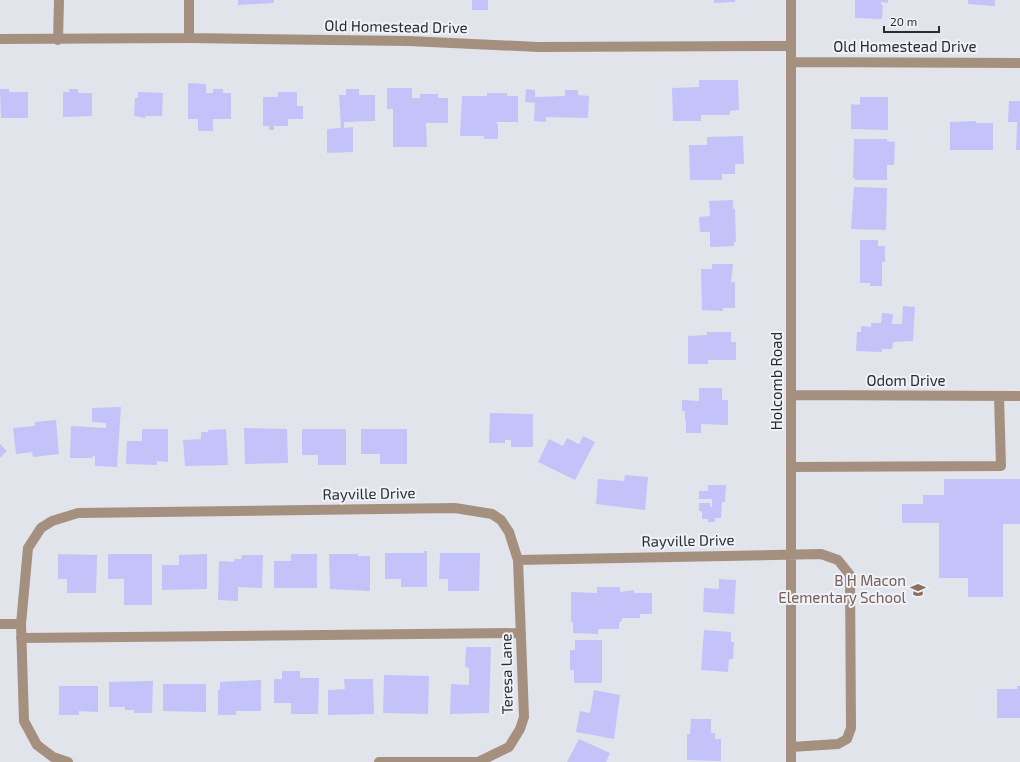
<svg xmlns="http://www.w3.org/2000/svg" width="1020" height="762" font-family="'Exo 2',sans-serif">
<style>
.building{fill:#c3c2f9}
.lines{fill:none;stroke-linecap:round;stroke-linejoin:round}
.minor{stroke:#a59080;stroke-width:10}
.labels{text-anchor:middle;stroke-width:4;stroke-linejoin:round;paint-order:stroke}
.street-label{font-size:15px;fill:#2a2b2d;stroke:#eff2f9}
.education-label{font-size:15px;fill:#785e54;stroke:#eff2f9;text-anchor:end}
</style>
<rect width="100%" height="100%" fill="#e2e4ec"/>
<path class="building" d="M238,0H274V3L238,5Z
M472,0H488V10H472Z
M714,0H735V2L714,3Z
M855,0H888V3L881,2V5H883L882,19L855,18Z
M968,0H995V6L968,4Z
M699,80H738L739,110L730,111V115H701V121H673L672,88L699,87Z
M188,83L206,84V93H213V89H223V93H231V119H213V131H198V119H188Z
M387,88H412V98H420V94H438V98H448V123H426L427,147H393V109H387Z
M0,89H9V92H28V118H1Z
M69,89H78V93H92V116L63,117V92H69Z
M346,89H359V95H375V121L344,122V128L353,127V152L327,153V129L341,128L339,95H346Z
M526,89L535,90V97L565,96V90H578V95L589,96L588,118L546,117V122L534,121L535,103L525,102Z
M138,92L163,93L162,116H146L145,118L134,116L135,98H138Z
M278,92H297V106H303V119H288V126H274V130H269V126H263V97H278Z
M487,93H507V96H518V122H496L498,125V139H484V136H460L462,96H487Z
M860,97H888V130L851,129V104L860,105Z
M1009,101H1020V150H1016L1017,122H1008Z
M976,121V123H993V150H950V122Z
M743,136L744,164H735V174H722V180H690L689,145H707V137Z
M854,139H887V141L895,142L894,165H887V180H855V178H853Z
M854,187L887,188L886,230L851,229Z
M733,200V209H735L736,242H734V246L710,247V232H700L699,217L710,216L709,201Z
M860,240H878V246H885V262H882V286H870V283H860Z
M712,264H733L731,282H735V308H723V311L702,310L701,269H712Z
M903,306L915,307L913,341L893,342L892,349H882V352L856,351L857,332H861V326L871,327V323H881L882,313L893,314L892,324H902Z
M707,332H731V342H736V360H708V364H688V336L707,335Z
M699,388H722V400H728V425L701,424V433H686V421H685V411H682V400L699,401Z
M121,407L117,467L95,466V456H93L92,458H70L71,426L106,428V423L92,422V408Z
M490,413L533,414V447H511V440H505V443H489Z
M56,420L59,454L33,457L32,452L16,454L13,428L35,426V422Z
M244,428L287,429L288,463L245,464Z
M142,429H168V462L157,461V465L126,464L127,441H142Z
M226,429L228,465L185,466L183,440L201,439V432H208V430Z
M302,429H346V465H318V455H302Z
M361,429H407V464H380V454H361Z
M583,436L595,442L575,480L538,462L549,439L563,446L567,438L579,444Z
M0,444L7,451L0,458Z
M625,475L648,477L645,510L596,504L598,479L624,481Z
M944,479H1020V524H1003V597H968V578H939V523H902V504H923V495H944Z
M708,485H726L725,502H722L721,518H715V522H708V519H702V511H699V503H710V507H712V499H699V491H708Z
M424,551H427V587H401V579H385V553H424Z
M440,553H480L479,591H448V579H439Z
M58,554L97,555L96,593H67V579H58Z
M108,554H152V605H124V579H108Z
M207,554V589L162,590V565H179V555Z
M291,554H317V588H274V561H291Z
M329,554H358V556H370V591L330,589Z
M242,555H263L262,588L238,587V601L218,600L219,561L234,562V559H241Z
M719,579L736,580L734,614L703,612L704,588L719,589Z
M597,587H620V592L634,590V593H652V614H640V618H622V621L619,622V629H598V634L573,633V622H571V592L597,593Z
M704,630L731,632V642H734L733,659H729L728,672L701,670Z
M575,640H602V683H574V670H570V650H575Z
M466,647H491L489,713L450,714L451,684L469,685V668L465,667Z
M282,671H300V678H319L318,714H291V703H274V679H282Z
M384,675L429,676L428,714L383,713Z
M344,679H373L374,714L328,715V690L345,689Z
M261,680V711H236V715H218V690H220V682Z
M153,681L152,713H134V710H125V707H109V682Z
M163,684H206V712L163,711Z
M59,686H98V712L79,711V715H59Z
M1017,686H1020V718H997V689H1017Z
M594,690L620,695L614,739L576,732L580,711L590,713Z
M691,719H711V733H715V739H721V761L687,760V734H690Z
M579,739L610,753L606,762H567Z"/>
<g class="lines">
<path class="minor" d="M189,0V38
M0,39L189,38L409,41L538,47L791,46
M58,40L59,0
M791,62L1020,63
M792,395L1020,396
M791,467L1001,466L999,396
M518,560L821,554L838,560L850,575L851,728L847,739L838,744L791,747
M0,624H21
M21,638L521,633
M68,762L53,757L37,745L24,721L21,624L28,548L41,528L52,521L78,513L455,508L492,514L501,520L509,532L518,560L524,717L520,729L509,747L478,762H379
M791,762V0"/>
</g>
<defs>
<g id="school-bare" transform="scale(1.2)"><path d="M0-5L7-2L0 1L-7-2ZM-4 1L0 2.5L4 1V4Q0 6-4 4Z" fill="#8d6e63" stroke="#eff2f9" stroke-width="2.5" paint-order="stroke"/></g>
</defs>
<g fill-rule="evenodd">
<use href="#school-bare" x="918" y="590"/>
</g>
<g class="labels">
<g class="street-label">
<text transform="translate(396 27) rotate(1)" y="5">Old Homestead Drive</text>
<text x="905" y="52">Old Homestead Drive</text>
<text transform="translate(777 381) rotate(-90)" y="5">Holcomb Road</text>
<text x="906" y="386">Odom Drive</text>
<text transform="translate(369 494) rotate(-1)" y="5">Rayville Drive</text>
<text transform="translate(688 541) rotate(-1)" y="5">Rayville Drive</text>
<text transform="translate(507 674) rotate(-91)" y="5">Teresa Lane</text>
</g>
<g class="education-label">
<text x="906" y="586">B H Macon<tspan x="906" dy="17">Elementary School</tspan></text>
</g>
</g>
<path d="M884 26v6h55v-6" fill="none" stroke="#2a2b2d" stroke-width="2"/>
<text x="890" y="26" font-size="12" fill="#2a2b2d" stroke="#eff2f9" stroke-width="3" paint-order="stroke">20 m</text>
</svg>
